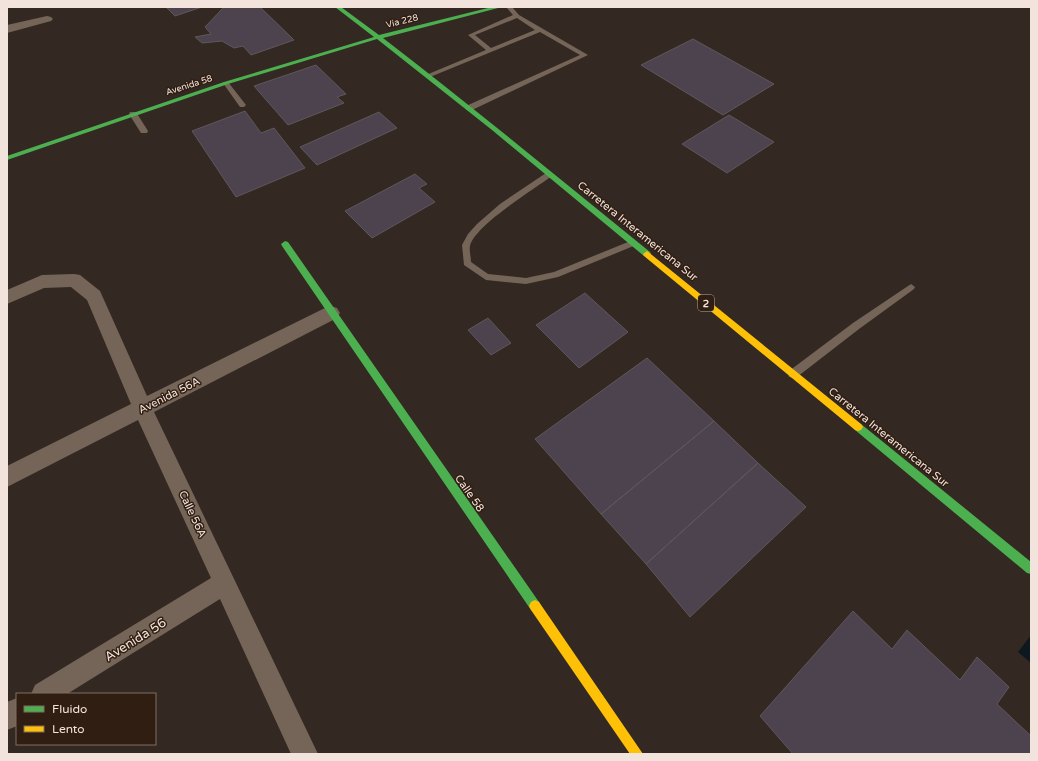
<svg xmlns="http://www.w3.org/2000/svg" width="1038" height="761" font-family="'Varela Round',sans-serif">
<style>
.water{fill:#0d191f}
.building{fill:#4d434e;stroke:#5e585a}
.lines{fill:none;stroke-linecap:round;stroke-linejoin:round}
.lane{fill:#756558;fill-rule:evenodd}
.street{fill:#756558;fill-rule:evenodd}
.fast{fill:#4caf50;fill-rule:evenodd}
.slow{fill:#ffc107;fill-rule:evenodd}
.labels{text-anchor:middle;stroke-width:3;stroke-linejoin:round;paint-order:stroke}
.far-street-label{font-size:9px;fill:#f2e4dc;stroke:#311e12}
.shield{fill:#311e12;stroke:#b8a99f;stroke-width:1}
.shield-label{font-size:10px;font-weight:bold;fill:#f2e4dc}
.street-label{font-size:11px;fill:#f2e4dc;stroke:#311e12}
.near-street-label{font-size:13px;fill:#f2e4dc;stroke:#311e12}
</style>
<rect width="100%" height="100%" fill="#342922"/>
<path class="water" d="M1031,635V663L1018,652Z"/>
<path class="building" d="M166,7H202L175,16Z
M224,7H260L294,40L251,55L243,46L234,48L222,41L202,43L195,37L211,34L205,27Z
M693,39L774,84L723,115L641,65Z
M316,65L346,94L337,97L344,103L288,125L254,86Z
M245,111L261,133L274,128L305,168L236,197L192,131Z
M379,112L397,128L317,165L300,147Z
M729,115L774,142L727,173L682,144Z
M415,174L427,184L419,188L435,202L372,238L345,211Z
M585,293L628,332L579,368L536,325Z
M488,318L511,343L491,355L468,330Z
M647,358L714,421L601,514L535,439Z
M714,421L758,463L646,564L601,514Z
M758,463L806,507L690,617L646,564Z
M853,611L892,649L907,630L960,680L977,657L1009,687L997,704L1031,736V754H793L760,716Z"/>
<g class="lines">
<path class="lane" d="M506,7H512L519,15L588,55L472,110H466V106L580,55L540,32L430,77H426V75L486,50L468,35L513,15ZM517,18L535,30L491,48L475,35Z
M224,82H228L246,105L244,107H240L223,83Z
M130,112H136L148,131L147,133H141L129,114Z
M549,171L553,174L552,176C534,189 474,226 470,246C469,251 471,257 471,262L488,274L526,278L554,272L633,240L636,241L637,243L636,245L558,277L526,284L486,280L464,265L462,245L468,234L477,224L500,204Z
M911,284L915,287L914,289L859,329L797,377L793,378L789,377L788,374L789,371L853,323Z"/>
<path class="street" d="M47,16L51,17L53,19L51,21L7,33V25Z
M74,274L80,275L100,291L147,396L325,308L331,306L337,308L340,313L337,318L154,412L318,754H291L220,599L67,694H31L35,685L211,578L138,420L7,487V466L131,404L87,300L71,287L44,288L7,304V290L42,275Z
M17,698V726L7,730V702Z"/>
<path class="fast" d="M335,7H341L379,35L492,7H502L383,38C473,107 561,180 650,252L651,254L650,256H644L492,130L377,39L228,84L7,160V156L224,82L374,37Z
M285,241L288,242L539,602L541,606L539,610L535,612L531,610L282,246L281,244Z
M858,423L861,424L1031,562V574L1027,573L855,430L853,427L855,424Z"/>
<path class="slow" d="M647,251L861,424L863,427L861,430L858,431L855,430L644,256L643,254Z
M535,600L539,602L643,754H630L531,610L529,606L531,602Z"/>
</g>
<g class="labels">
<g class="far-street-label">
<text transform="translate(402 21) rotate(-14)" y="3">Vía 228</text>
<text transform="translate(189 85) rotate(-18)" y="3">Avenida 58</text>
</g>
<rect class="shield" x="698" y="295" width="16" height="16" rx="3"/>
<g class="shield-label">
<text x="706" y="307">2</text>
</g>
<g class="street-label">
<text transform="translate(638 231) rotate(39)" y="4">Carretera Interamericana Sur</text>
<text transform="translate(169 395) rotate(-27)" y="4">Avenida 56A</text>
<text transform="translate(889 437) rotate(39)" y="4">Carretera Interamericana Sur</text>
<text transform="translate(470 493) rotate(55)" y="4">Calle 58</text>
<text transform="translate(193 514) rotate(65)" y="4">Calle 56A</text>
</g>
<g class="near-street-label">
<text transform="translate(135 639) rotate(-32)" y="5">Avenida 56</text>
</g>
</g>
<rect width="1038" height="761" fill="none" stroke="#f2e4dc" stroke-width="16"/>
<rect x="16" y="693" width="140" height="52" fill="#311e12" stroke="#7e6d63"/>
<rect x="24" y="706" width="20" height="6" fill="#4caf50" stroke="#7e6d63"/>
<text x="52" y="713" font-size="12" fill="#f2e4dc">Fluido</text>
<rect x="24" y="726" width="20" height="6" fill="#ffc107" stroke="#7e6d63"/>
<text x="52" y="733" font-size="12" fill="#f2e4dc">Lento</text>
</svg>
